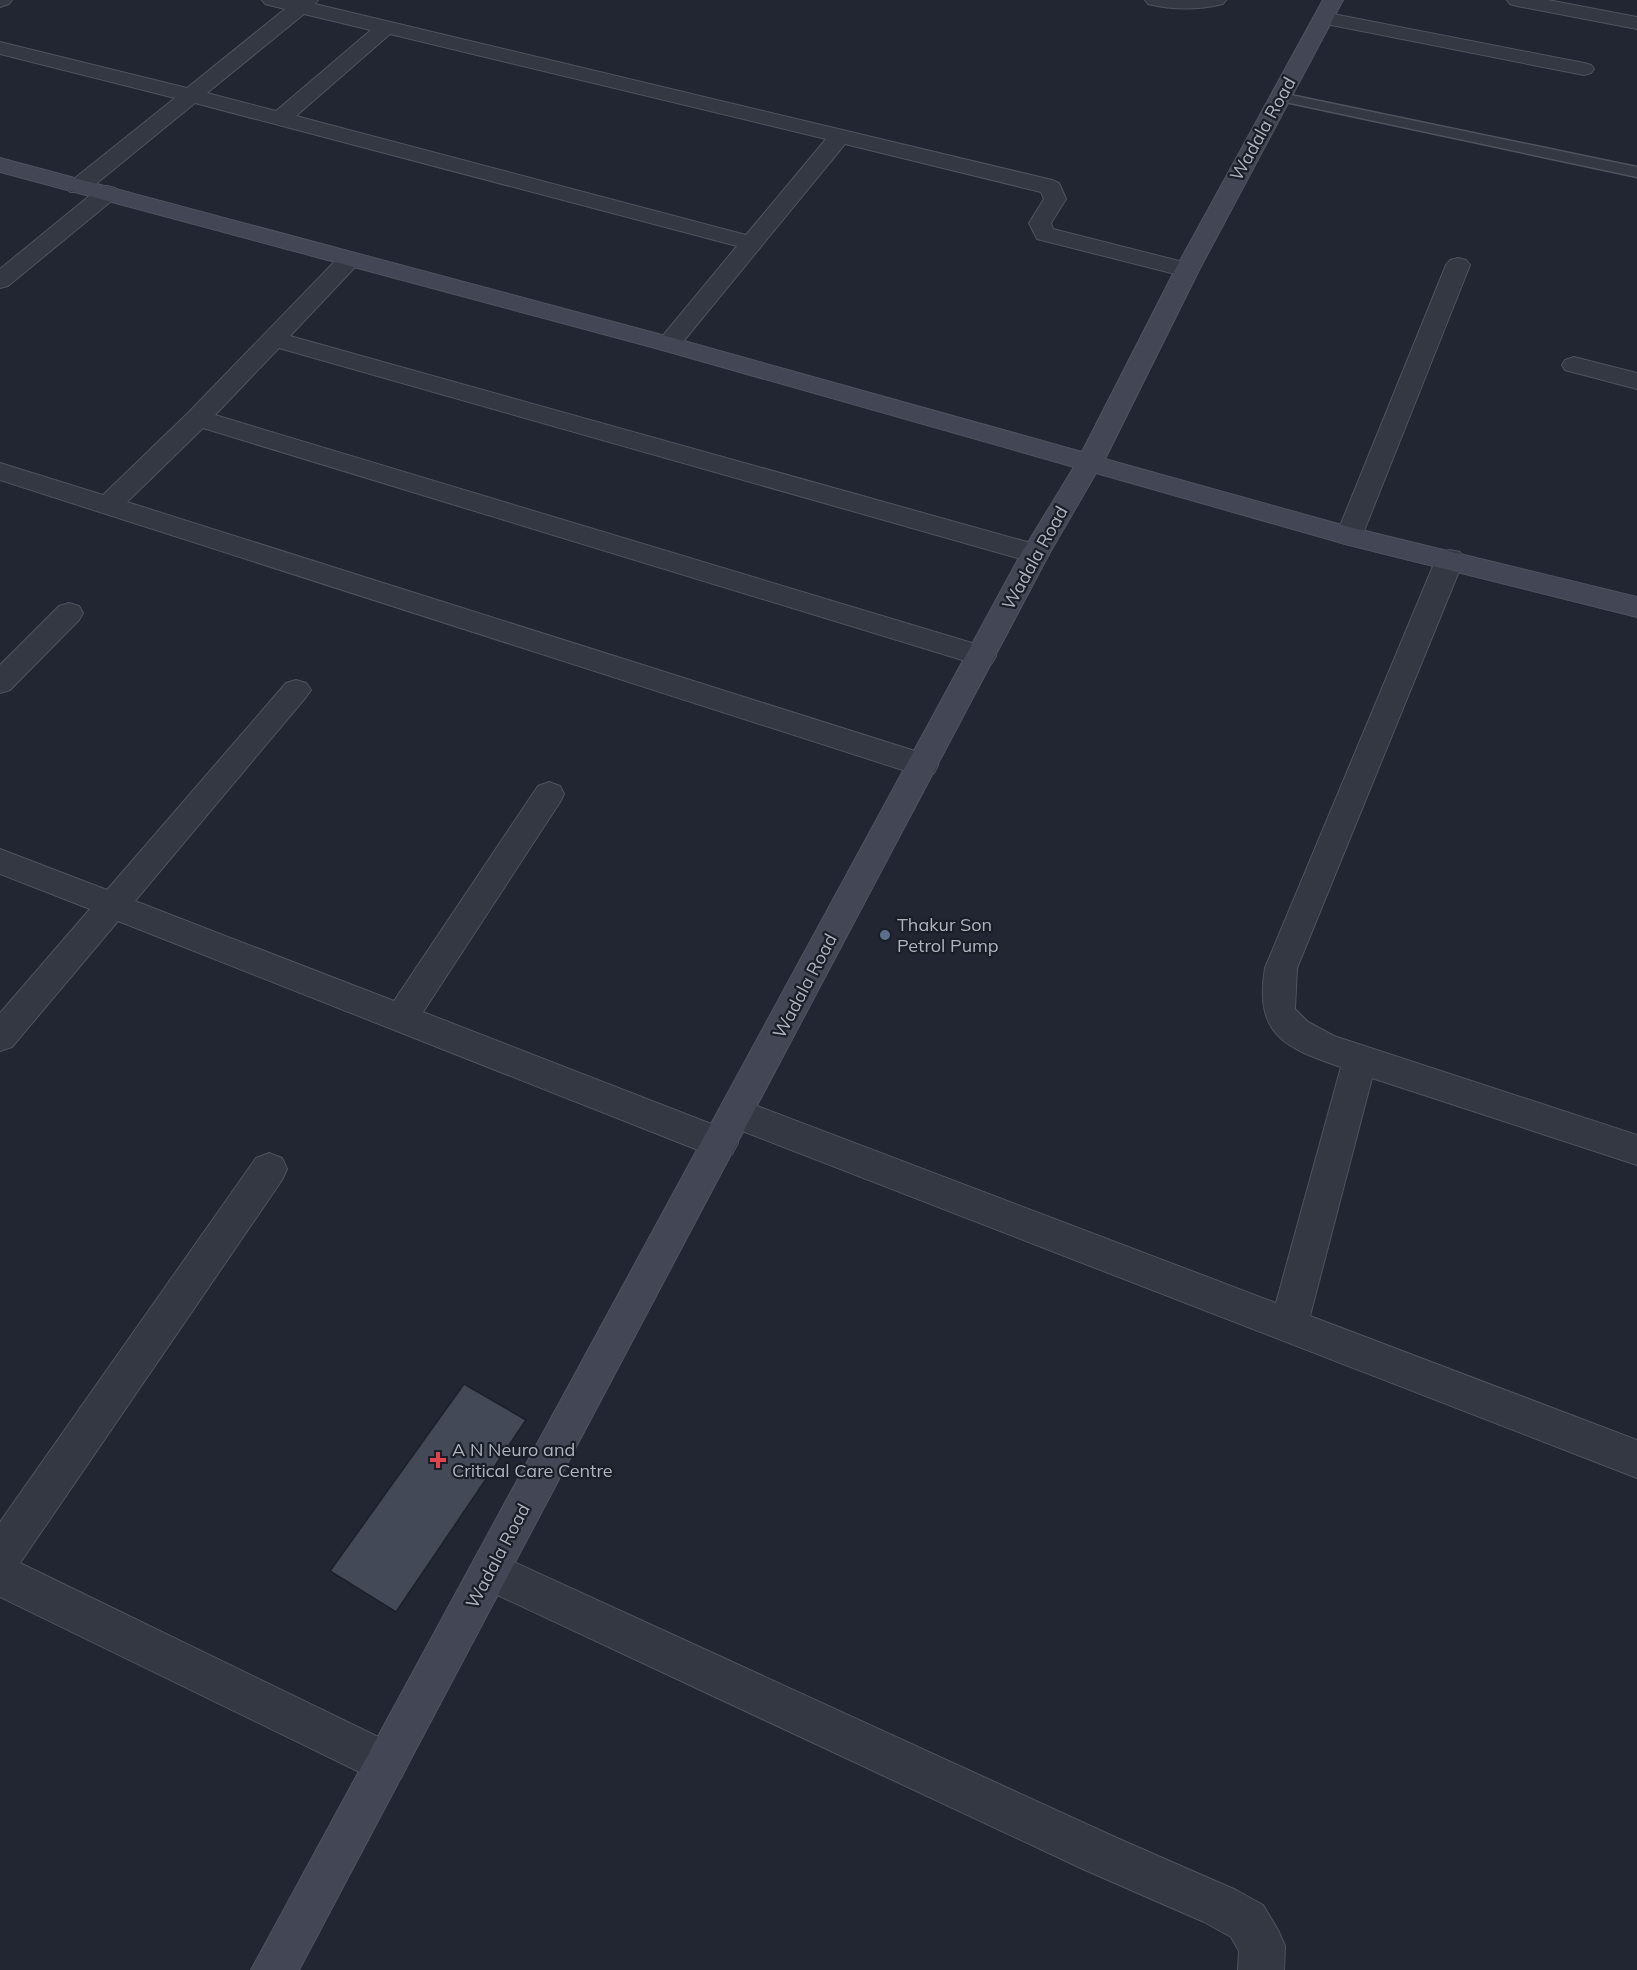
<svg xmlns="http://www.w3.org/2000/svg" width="1637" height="1970" font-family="Mulish,sans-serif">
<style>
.building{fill:#434956;stroke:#1c2029;stroke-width:1.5}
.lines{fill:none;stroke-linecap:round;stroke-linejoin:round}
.lane-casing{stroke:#4f535e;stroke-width:3}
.street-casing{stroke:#4f535e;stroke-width:2}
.secondary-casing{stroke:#4f535e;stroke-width:2}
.lane{fill:#343843;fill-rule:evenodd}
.street{fill:#343843;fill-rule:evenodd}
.secondary{fill:#434755;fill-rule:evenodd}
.service-dot{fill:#5c6f8a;stroke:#1a1e27;stroke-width:2}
.health-dot{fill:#e0444e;stroke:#1a1e27;stroke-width:2}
.labels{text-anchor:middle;stroke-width:4.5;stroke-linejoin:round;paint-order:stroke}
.street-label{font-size:18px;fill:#aeb3c0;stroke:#1a1e27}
.poi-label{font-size:18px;fill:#aeb3c0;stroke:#1a1e27;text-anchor:start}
</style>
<rect width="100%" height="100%" fill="#212632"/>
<path class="building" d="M464,1384L526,1420L396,1612L330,1571Z"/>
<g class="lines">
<g class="lane-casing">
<path id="lane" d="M1281,93L1637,167V177L1276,100L1274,97L1276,94Z"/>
</g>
<g class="street-casing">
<path id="street" d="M0,0H12L9,4L0,7Z
M262,0H318L315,4L1052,180L1059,183L1066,199L1051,223L1053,229L1195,265L1199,270L1195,275L1187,277L1037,239L1029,223L1044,199L1041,192L845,144L677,349L668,351L659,349L656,344L737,246L195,103L86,192H70L67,187L70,182L175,98L0,54V42L187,88L285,9L265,4ZM304,14L371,30L276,111L207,93ZM390,34L826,139L746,235L296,116Z
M1145,0H1226L1223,4C1198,10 1173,10 1148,4Z
M1507,0H1548L1637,17V29L1517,6L1510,4Z
M1323,12L1584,63L1591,65L1594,69L1591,73L1584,75L1316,22L1313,18L1316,14Z
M107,186L115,188L118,193L115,198L8,286L0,288V269L99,188Z
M349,253L357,255L361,260L357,265L290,336L1045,547L1049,554L1045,561L1035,563L279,348L215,415L992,649L996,656L992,663L982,666L972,663L203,428L127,502L934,757L938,765L934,773L923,776L912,773L0,480V463L103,495L189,412L341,255Z
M1458,258L1466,260L1470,265L1362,536L1359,542L1349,545L1339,542L1336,536L1446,265L1450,260Z
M1574,357L1637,373V389L1565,370L1562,365L1565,360Z
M1450,550L1460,552L1464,559L1297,968L1295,1009L1308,1022L1334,1036L1637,1135V1165L1372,1078L1310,1316L1637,1440V1478L724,1124L719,1113L724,1102L736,1098L1276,1303L1341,1067C1284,1048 1254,1034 1265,968L1436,559L1440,552Z
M69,603L79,606L83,613L79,620L10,690L0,693V665L59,606Z
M296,680L306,683L311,690L306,697L135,901L394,1001L538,786L549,782L560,786L564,794L560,802L423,1012L732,1132L738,1143L732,1154L720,1158L708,1154L118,921L12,1047L0,1051V1013L90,909L0,874V849L107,890L286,683Z
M269,1153L282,1158L287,1169L282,1180L20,1563L401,1748L408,1763L401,1778L386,1785L0,1597V1522L256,1158Z
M490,1551L1117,1838L1236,1890L1263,1905L1278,1930L1285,1946L1284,1970H1238L1239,1951L1231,1937L1204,1922L1085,1870L476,1585L470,1571L476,1557Z"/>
</g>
<g class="secondary-casing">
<path id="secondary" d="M1323,0H1343L1199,270L1105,459L1349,527L1637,597V617L1349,545L1096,473L1049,554L299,1970H251L1021,554L1074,467L659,349L0,172V158L677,339L1082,452L1175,270Z"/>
</g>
<use href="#lane" class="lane"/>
<use href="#street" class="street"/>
<use href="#secondary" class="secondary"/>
</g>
<circle class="service-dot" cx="885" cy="935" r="6"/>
<path class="health-dot" d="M435 1451h6v6h6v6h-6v6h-6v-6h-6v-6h6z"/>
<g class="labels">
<g class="street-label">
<text transform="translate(1263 129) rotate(-61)" y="6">Wadala Road</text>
<text transform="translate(1035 558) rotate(-61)" y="6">Wadala Road</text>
<text transform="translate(805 986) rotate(-62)" y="6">Wadala Road</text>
<text transform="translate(498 1556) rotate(-62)" y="6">Wadala Road</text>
</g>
<g class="poi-label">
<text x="897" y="931">Thakur Son<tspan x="897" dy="21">Petrol Pump</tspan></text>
<text x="452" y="1456">A N Neuro and<tspan x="452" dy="21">Critical Care Centre</tspan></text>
</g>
</g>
</svg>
